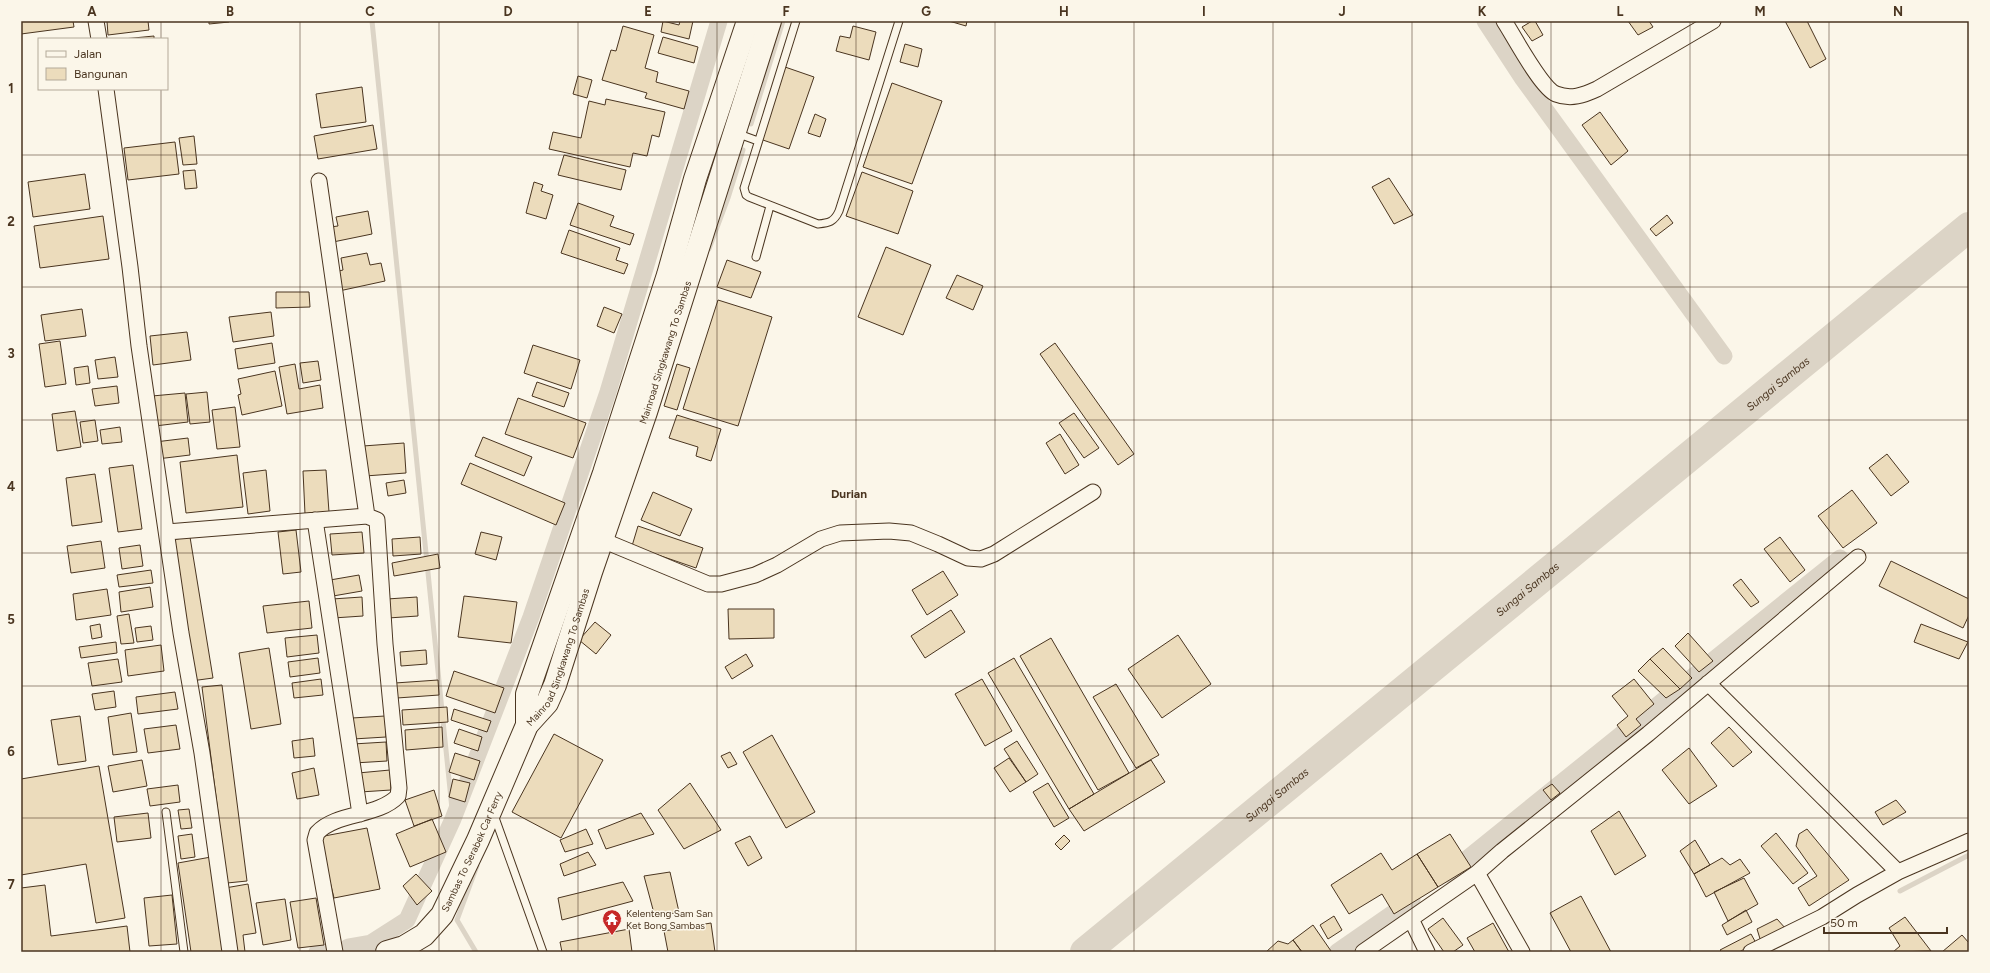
<svg xmlns="http://www.w3.org/2000/svg" width="1990" height="973" font-family="Figtree,sans-serif">
<style>
.lines{fill:none;stroke-linecap:round;stroke-linejoin:round}
.stream{stroke:#dcd4c6;stroke-width:5}
.canal{stroke:#dcd4c6;stroke-width:17}
.river{stroke:#dcd4c6;stroke-width:30}
.building{fill:#ecdcbc;stroke:#4a3520}
.lane-casing{stroke:#4a3520;stroke-width:9}
.street-casing{stroke:#4a3520;stroke-width:17}
.highway-casing{stroke:#4a3520;stroke-width:24}
.lane{stroke:#fbf6e9;stroke-width:7}
.street{stroke:#fbf6e9;stroke-width:15}
.highway{stroke:#fbf6e9;stroke-width:22}
.grid{fill:none;stroke:#4a3520;stroke-width:1;stroke-opacity:0.55}
.labels{text-anchor:middle;stroke-width:3;stroke-linejoin:round;paint-order:stroke}
.street-label{font-size:10px;fill:#4a3520;stroke:#fbf6e9}
.poi-label{font-size:10px;fill:#4a3520;stroke:#fbf6e9;text-anchor:start}
.water-label{font-size:11px;font-style:italic;fill:#4a3520;stroke:#fbf6e9}
.quarter-label{font-size:12px;font-weight:bold;fill:#4a3520;stroke:#fbf6e9}
.neatline{fill:none;stroke:#4a3520;stroke-width:1.5}
.grid-label{font-size:13px;text-anchor:middle;font-weight:bold;fill:#4a3520}
</style>
<rect width="100%" height="100%" fill="#fbf6e9"/>
<g class="lines">
<path class="stream" d="M372,21L453,819
M751,124L783,21
M709,249L728,198L743,150
M1900,891L1969,855
M476,952L457,920L477,866"/>
<path class="canal" d="M1485,21L1523,79L1724,356
M1448,874L1840,558
M348,947L371,943L407,920L453,819L531,617L608,392L719,21
M317,952L321,951
M1337,952L1412,900"/>
<path class="river" id="s1" d="M1085,952L1969,227"/>
</g>
<path class="building" d="M21,21H73L74,27L21,34Z
M107,21H148L149,30L108,35Z
M209,21H228L229,22L209,24Z
M663,21L679,25L680,21H693L689,39L661,32Z
M949,21H967L966,26Z
M1532,21H1535L1543,35L1532,41L1522,27Z
M1628,21H1649L1653,27L1638,35Z
M1785,21H1807L1826,59L1810,68Z
M623,26L654,35L645,68L658,72L656,82L689,91L684,109L645,98L647,93L602,80L611,50L616,51Z
M853,26L876,32L869,60L836,51L840,36L850,38Z
M154,36V39H123Z
M663,37L698,47L694,63L658,53Z
M905,44L922,49L918,67L900,62Z
M785,67L814,77L789,149L760,139Z
M578,76L592,80L587,98L573,94Z
M892,83L942,101L912,184L863,167Z
M362,87L366,122L321,128L316,94Z
M606,99L665,112L659,137L652,135L647,156L633,153L630,167L549,149L553,132L581,138L589,101L605,105Z
M1600,112L1628,151L1611,165L1582,125Z
M815,114L826,119L820,137L808,133Z
M373,125L377,149L318,159L314,136Z
M194,136L197,164L183,165L179,138Z
M175,142L179,174L128,180L124,148Z
M564,155L626,170L621,190L558,175Z
M195,170L197,188L185,189L183,171Z
M862,172L913,191L898,234L846,216Z
M85,174L90,209L33,217L28,182Z
M1389,178L1413,215L1394,224L1372,187Z
M534,182L543,185L541,191L553,195L546,219L526,213Z
M578,203L614,216L610,226L634,234L630,245L570,225Z
M368,211L372,234L333,242L330,227L338,226L336,217Z
M1667,215L1673,223L1656,236L1650,229Z
M103,216L109,259L40,268L34,226Z
M569,230L620,248L616,260L628,264L624,274L561,253Z
M886,247L931,265L903,335L858,317Z
M367,253L370,265L381,263L385,281L339,291L335,272L343,270L341,258Z
M727,260L761,272L751,298L717,287Z
M957,275L983,286L973,310L946,298Z
M276,292H309L310,307L276,308Z
M718,300L772,317L738,426L683,409Z
M604,307L622,314L614,333L597,326Z
M82,309L86,336L45,341L41,315Z
M271,312L274,336L233,342L229,317Z
M187,332L191,360L153,365L150,336Z
M60,341L66,384L45,387L39,344Z
M272,343L275,363L238,369L235,349Z
M1055,343L1134,454L1118,465L1040,354Z
M533,345L580,360L571,389L524,373Z
M115,357L118,377L98,379L95,360Z
M318,361L321,380L303,383L300,363Z
M295,364L299,389L320,385L323,408L287,414L279,367Z
M677,364L690,368L677,410L664,406Z
M88,366L90,383L76,385L74,368Z
M275,371L282,406L242,415L238,395L241,394L238,379Z
M537,382L569,393L564,407L532,396Z
M117,386L119,403L95,406L92,389Z
M207,392L210,422L190,424L186,394Z
M185,393L188,422L155,426L152,396Z
M518,398L586,423L573,458L505,434Z
M235,407L240,447L217,449L212,410Z
M75,411L81,447L57,451L52,414Z
M1074,413L1099,448L1084,458L1059,423Z
M677,415L721,429L711,461L696,456L698,447L669,438Z
M95,420L98,441L83,443L80,422Z
M120,427L122,442L102,444L100,430Z
M1060,434L1079,465L1065,474L1046,443Z
M483,437L532,457L524,476L475,456Z
M188,438L190,455L157,459L155,442Z
M404,443L406,473L365,476L363,446Z
M1887,454L1909,482L1891,496L1869,468Z
M237,455L243,507L186,513L180,462Z
M470,463L565,503L556,525L461,484Z
M133,465L142,529L118,532L109,468Z
M266,470L270,511L248,514L243,473Z
M326,470L329,512L305,514L303,471Z
M95,474L102,522L72,526L66,478Z
M404,480L406,493L388,496L386,483Z
M1852,490L1877,523L1843,548L1818,516Z
M653,492L692,509L680,536L641,520Z
M638,526L703,548L696,568L632,546Z
M296,530L301,572L283,574L278,532Z
M362,532L364,553L332,555L330,534Z
M481,532L502,537L496,560L475,554Z
M190,537L213,678L191,681L169,540Z
M420,537L421,554L393,556L392,539Z
M1780,537L1805,570L1790,582L1764,549Z
M101,541L105,568L71,573L67,546Z
M140,545L143,566L122,569L119,548Z
M438,554L440,568L394,576L392,563Z
M1891,561L1969,599V615L1963,628L1879,586Z
M151,570L153,583L119,587L117,575Z
M943,571L958,595L927,615L912,590Z
M359,575L362,591L333,596L330,580Z
M1741,579L1759,602L1751,607L1733,585Z
M150,587L153,607L121,612L119,592Z
M107,589L111,615L76,620L73,594Z
M464,596L517,602L511,643L458,637Z
M362,597L363,616L333,618L332,599Z
M417,597L418,616L388,618L387,599Z
M309,601L312,628L267,633L263,606Z
M728,609H774V638L729,639Z
M951,610L965,632L925,658L911,636Z
M129,614L134,643L121,644L117,616Z
M595,622L611,635L596,654L579,640Z
M100,624L102,637L92,639L90,626Z
M1921,624L1968,642L1959,659L1914,642Z
M151,626L153,640L137,642L135,628Z
M1688,633L1713,661L1699,672L1675,646Z
M317,635L319,653L287,657L285,638Z
M1178,635L1211,684L1162,718L1128,669Z
M1051,638L1129,773L1098,790L1020,656Z
M116,642L117,653L81,658L79,647Z
M161,645L164,671L128,676L125,650Z
M269,648L281,724L251,729L239,653Z
M1663,648L1692,678L1680,689L1650,659Z
M426,650L427,664L401,666L400,652Z
M746,654L753,666L732,679L725,667Z
M318,658L320,673L290,677L288,662Z
M1014,658L1094,794L1069,809L988,673Z
M118,659L122,682L92,686L88,663Z
M1650,659L1680,689L1666,698L1638,671Z
M454,671L504,688L495,713L446,696Z
M321,679L323,695L294,698L292,683Z
M982,679L1012,731L985,746L955,694Z
M1634,679L1654,704L1636,719L1641,725L1626,737L1617,725L1628,716L1612,696Z
M438,680L439,695L397,698L395,683Z
M1116,684L1159,755L1136,768L1093,697Z
M222,685L247,881L227,883L202,687Z
M114,691L116,707L95,710L92,694Z
M175,692L178,709L138,714L136,697Z
M447,707L448,722L403,725L402,710Z
M454,709L491,721L487,732L451,720Z
M131,713L137,752L113,755L108,717Z
M80,716L86,761L58,765L51,720Z
M385,716L386,737L353,739L352,718Z
M176,725L180,749L148,753L144,729Z
M442,727L443,747L406,750L405,730Z
M1729,727L1752,752L1733,767L1711,743Z
M459,729L482,737L478,751L454,743Z
M554,734L603,760L561,838L512,812Z
M772,735L815,812L786,828L743,752Z
M313,738L315,756L294,758L292,741Z
M1017,741L1038,774L1026,782L1004,749Z
M386,742L387,761L354,763L353,744Z
M1689,748L1717,786L1689,804L1662,770Z
M730,752L737,764L728,768L721,756Z
M455,753L480,761L474,780L449,772Z
M1009,758L1026,782L1010,792L994,768Z
M142,760L147,786L113,792L108,766Z
M1151,760L1165,782L1084,831L1069,809Z
M99,766L125,918L96,923L86,864L21,875V779Z
M314,768L319,795L297,799L292,773Z
M390,770L391,790L360,792L358,773Z
M453,779L470,783L465,802L449,797Z
M690,783L721,830L684,849L658,810Z
M1048,783L1069,818L1054,827L1033,792Z
M1552,784L1560,793L1551,800L1543,790Z
M178,785L180,802L150,806L147,789Z
M434,790L442,816L414,826L405,800Z
M1896,800L1906,812L1883,825L1875,812Z
M189,809L192,828L181,829L178,810Z
M1619,811L1646,856L1615,875L1591,831Z
M148,813L151,838L117,842L114,817Z
M641,813L654,834L606,849L598,830Z
M432,819L446,852L410,867L396,834Z
M367,828L380,889L334,898L319,837Z
M586,829L593,844L565,852L560,840Z
M1807,829L1849,880L1809,906L1798,888L1817,876L1796,846L1799,834Z
M1776,833L1808,873L1793,884L1761,846Z
M192,834L195,857L181,859L178,836Z
M1450,834L1471,867L1438,887L1417,854Z
M1064,835L1070,841L1061,850L1055,844Z
M750,836L762,858L748,866L735,843Z
M1695,840L1710,865L1694,874L1680,851Z
M588,852L596,865L564,876L560,864Z
M1381,853L1392,870L1417,854L1438,887L1394,914L1382,894L1349,914L1331,885Z
M211,857L224,952H191L178,863Z
M1722,858L1730,865L1740,859L1750,873L1706,897L1694,874Z
M670,872L679,912L655,917L644,876Z
M416,874L432,891L417,905L403,886Z
M1744,878L1758,904L1728,921L1714,892Z
M623,882L633,901L562,920L558,898Z
M248,884L256,933L243,935L245,952H234L225,888Z
M45,885L51,936L127,926L130,952H21V888Z
M172,895L177,944L149,946L144,898Z
M1581,896L1611,952H1571L1550,913Z
M316,898L324,945L298,948L290,902Z
M285,899L291,940L263,945L256,903Z
M1746,910L1752,922L1727,935L1722,925Z
M1334,916L1342,930L1328,939L1320,925Z
M1905,917L1931,951L1893,952L1900,946L1889,928Z
M1443,918L1463,945L1453,952H1444L1428,929Z
M1777,919L1786,929L1761,942L1757,929Z
M711,923L715,952H668L664,931Z
M1493,923L1509,952H1475L1467,938Z
M1313,925L1331,951L1329,952H1302L1293,940Z
M629,929L632,952H562L560,942Z
M1751,934L1756,943L1739,952H1722L1720,950Z
M1962,935L1969,943V952H1942Z
M1293,940L1302,952H1266L1278,941L1288,944Z"/>
<g class="lines">
<g class="lane-casing">
<path id="lane" d="M796,21L744,188L746,195L749,197L818,224C829,223 834,222 839,211L899,21
M736,133L758,141
M756,257L770,206
M166,812L184,952
M494,815L543,952"/>
</g>
<g class="street-casing">
<path id="street" d="M96,21L99,39
M1504,21C1514,36 1541,88 1556,94C1571,100 1584,95 1597,89L1713,21
M106,89L130,267L139,346L181,633L202,753L230,952
M319,181L367,516
M315,520L360,814
M167,532L367,516L377,520L385,644L399,788L398,796C378,817 336,812 317,833L315,840L335,952
M602,540L708,584H721L755,575L777,565L821,539L840,533L889,531L911,533L938,544L968,558L981,559L994,554L1093,492
M1708,683L1898,872L1969,841
M1477,873L1522,952
M1411,919L1427,952
M1363,952L1477,873L1502,851L1648,734L1858,557
M1751,952L1822,917L1857,895L1898,872"/>
</g>
<g class="highway-casing">
<g id="highway">
<path d="M527,725V694L604,473L668,275L695,179L748,21"/>
<path id="s2" d="M387,952L404,947L424,935L442,915L478,840L527,725L547,703L555,685L591,572L646,412L770,21"/>
</g>
</g>
<use href="#lane" class="lane"/>
<use href="#street" class="street"/>
<use href="#highway" class="highway"/>
</g>
<path class="grid" d="M161,21V39M300,21V952M439,21V952M578,21V952M717,21V952M856,21V952M995,21V952M1134,21V952M1273,21V952M1412,21V952M1551,21V952M1690,21V952M1829,21V952M161,89V952M21,155H1969M21,287H1969M21,420H1969M21,553H1969M21,686H1969M21,818H1969"/>
<defs>
<g id="temple-pin" transform="scale(1)"><path d="M0 17L-7.5 6A9.5 9.5 0 1 1 7.5 6Z" fill="#c62828" stroke="#fbf6e9"/><path d="M0-6L5-2H3V0L6.5 2.5H4V6H1.5V3h-3V6H-4V2.5H-6.5L-3 0V-2H-5Z" fill="#fff"/></g>
</defs>
<g fill-rule="evenodd">
<use href="#temple-pin" x="612" y="919"/>
</g>
<g class="labels">
<g class="street-label">
<text dy="4" stroke="none"><textPath href="#s2" startOffset="676">Mainroad Singkawang To Sambas</textPath></text>
<text dy="4" stroke="none"><textPath href="#s2" startOffset="352">Mainroad Singkawang To Sambas</textPath></text>
<text dy="4" stroke="none"><textPath href="#s2" startOffset="138">Sambas To Serabek Car Ferry</textPath></text>
</g>
<g class="poi-label">
<text x="626" y="917">Kelenteng Sam San<tspan x="626" dy="12">Ket Bong Sambas</tspan></text>
</g>
<g class="water-label">
<text dy="4" stroke="none"><textPath href="#s1" startOffset="896">Sungai Sambas</textPath></text>
<text dy="4" stroke="none"><textPath href="#s1" startOffset="572">Sungai Sambas</textPath></text>
<text dy="4" stroke="none"><textPath href="#s1" startOffset="248">Sungai Sambas</textPath></text>
</g>
<g class="quarter-label">
<text x="849" y="498">Durian</text>
</g>
</g>
<rect width="1990" height="973" fill="none" stroke="#fbf6e9" stroke-width="44"/>
<rect x="38" y="38" width="130" height="52" fill="#fbf6e9" stroke="#b4a999"/>
<rect x="46" y="51" width="20" height="6" fill="#fbf6e9" stroke="#b4a999"/>
<text x="74" y="58" font-size="12" fill="#4a3520">Jalan</text>
<rect x="46" y="68" width="20" height="12" fill="#ecdcbc" stroke="#b4a999"/>
<text x="74" y="78" font-size="12" fill="#4a3520">Bangunan</text>
<path d="M1824 927v6h123v-6" fill="none" stroke="#4a3520" stroke-width="2"/>
<text x="1830" y="927" font-size="12" fill="#4a3520" stroke="#fbf6e9" stroke-width="3" paint-order="stroke">50 m</text>
<rect x="22" y="22" width="1946" height="929" class="neatline"/>
<g class="grid-label">
<text x="92" y="16">A</text>
<text x="230" y="16">B</text>
<text x="370" y="16">C</text>
<text x="508" y="16">D</text>
<text x="648" y="16">E</text>
<text x="786" y="16">F</text>
<text x="926" y="16">G</text>
<text x="1064" y="16">H</text>
<text x="1204" y="16">I</text>
<text x="1342" y="16">J</text>
<text x="1482" y="16">K</text>
<text x="1620" y="16">L</text>
<text x="1760" y="16">M</text>
<text x="1898" y="16">N</text>
<text x="11" y="93">1</text>
<text x="11" y="226">2</text>
<text x="11" y="358">3</text>
<text x="11" y="491">4</text>
<text x="11" y="624">5</text>
<text x="11" y="756">6</text>
<text x="11" y="889">7</text>
</g>
</svg>
